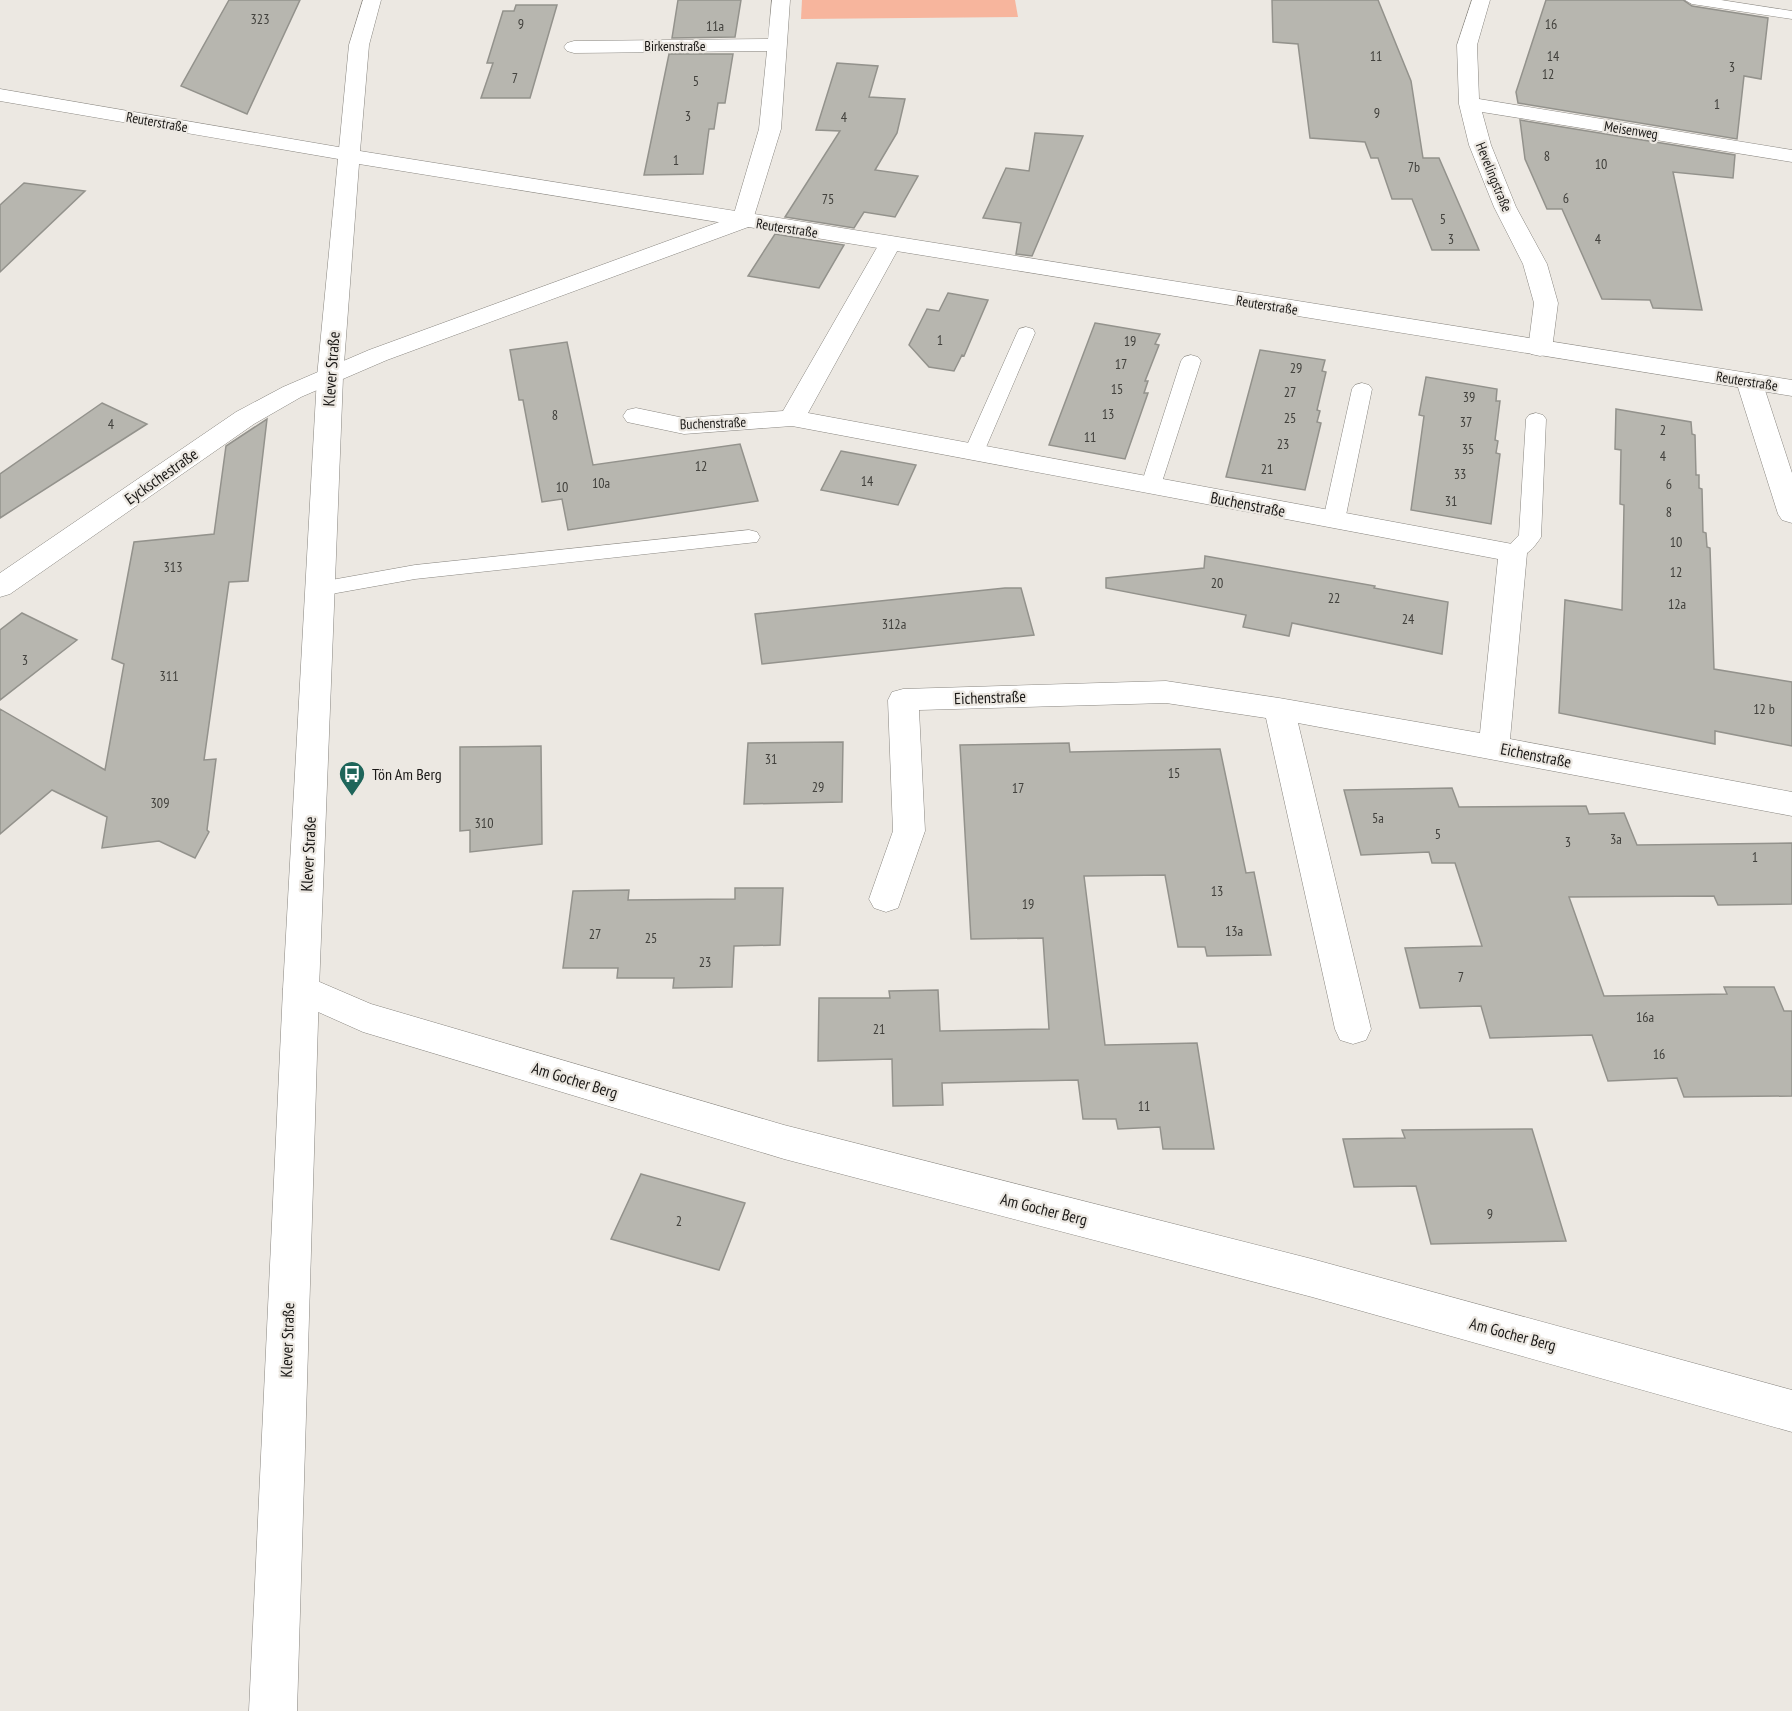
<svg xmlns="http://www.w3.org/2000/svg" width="1792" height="1711" font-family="'PT Sans Narrow',sans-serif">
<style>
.green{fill:#f7b59d}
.building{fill:#b7b6af;stroke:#93928c;stroke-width:1.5}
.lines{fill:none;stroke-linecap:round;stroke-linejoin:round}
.lane-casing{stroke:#898680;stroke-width:1}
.street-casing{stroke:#898680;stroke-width:1}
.secondary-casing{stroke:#898680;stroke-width:1}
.lane{fill:#fff;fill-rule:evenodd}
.street{fill:#fff;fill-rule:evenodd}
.secondary{fill:#fff;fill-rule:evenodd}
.labels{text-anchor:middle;stroke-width:4.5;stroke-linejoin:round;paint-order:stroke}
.number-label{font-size:14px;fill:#41403c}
.far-street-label{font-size:14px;fill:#1a1816;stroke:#ece8e2}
.street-label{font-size:16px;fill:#1a1816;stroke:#ece8e2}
.poi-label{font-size:16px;fill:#1a1816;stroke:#ece8e2;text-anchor:start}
</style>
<rect width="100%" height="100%" fill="#ece8e2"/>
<path class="green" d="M802,0H1015L1018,17L801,19Z"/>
<path class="building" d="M229,0H300L247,114L181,86Z
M678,0H741L735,37L672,38Z
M1272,0H1378L1411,81L1423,158H1439L1479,250H1432L1412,199H1392L1378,158H1371L1365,142L1310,138L1298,44L1273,42Z
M1546,0H1683L1692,6L1768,18L1761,79L1744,76L1737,139L1518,103L1516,92Z
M516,5H557L530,98H481L493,63H487L503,11H514Z
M669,54H733L725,103H718L714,129H709L703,174L644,175Z
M837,63L878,66L869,97L905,99L897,133L875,170L918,176L895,217L864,212L854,228L785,217L840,131L816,130Z
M1520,120L1735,155L1733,178L1673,172L1702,310L1653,308L1650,300L1602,299L1562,209H1547L1525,159Z
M1035,133L1083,136L1032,256L1016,254L1021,223L983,218L1006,168L1029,171Z
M24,183L85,191L0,272V205Z
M775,234L844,245L819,288L748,276Z
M948,293L988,300L964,356L962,355L954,371L929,367L909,345L927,309L939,311Z
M1095,323L1160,334L1155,344L1159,345L1145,381H1148L1144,393H1148L1125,459L1049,445Z
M567,342L593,465L740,444L758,501L568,530L562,499L542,502L523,400H519L510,350Z
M1260,350L1325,360L1322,371L1326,372L1317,410L1320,411L1317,422L1321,423L1305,490L1226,477Z
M1426,377L1497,389L1496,401H1500L1495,440L1498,441L1496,453L1500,454L1491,524L1411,510L1424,416L1419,415Z
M102,403L147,424L0,518V474Z
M1616,409L1691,422L1692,434L1695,435L1696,475H1699V488L1702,489L1703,532L1706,533L1707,547L1710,548L1714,669L1792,682V746L1715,731V744L1559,713L1565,600L1622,610L1624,505L1620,504L1621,450L1615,449Z
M267,419L248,581L229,582L204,760L216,759L207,830L209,832L195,858L159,841L102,848L107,817L52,790L0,834V709L105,770L124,664L112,659L134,542L214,534L226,446Z
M841,451L916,465L898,505L821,490Z
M1205,556L1375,586L1374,588L1448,602L1442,654L1292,623L1289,636L1243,627L1246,615L1106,588V578L1204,568Z
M1005,588H1021L1034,635L762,664L755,614Z
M22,613L77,640L0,700V630Z
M843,742L842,802L744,804L748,743Z
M1069,743L1070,752L1220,749L1246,873L1254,872L1271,955L1207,956L1205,947H1178L1165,875L1084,876L1105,1045L1197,1043L1214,1149H1163L1160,1127L1118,1129L1116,1119H1083L1078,1080L942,1083L943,1105L893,1106L892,1059L818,1061L819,998H890L889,991L938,990L940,1031L1049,1029L1043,938L971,939L960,745Z
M541,746L542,844L470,852V830L460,831V747Z
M1452,788L1459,807L1586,806L1589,814L1624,813L1637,845L1792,843V904L1718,905L1714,896L1569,897L1604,996L1727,994L1724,987H1774L1784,1011H1792V1096L1684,1097L1677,1078L1608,1081L1592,1035L1490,1038L1481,1006L1420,1008L1405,948L1482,946L1455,863H1432L1429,852L1361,855L1344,790Z
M735,888H783L780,945L734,946L732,987L673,988L674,978H617L618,968H563L573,891L629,890L628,900L735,899Z
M1532,1129L1566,1241L1431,1244L1416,1186L1354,1187L1343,1139L1405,1138L1402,1130Z
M641,1174L745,1203L719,1270L611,1239Z"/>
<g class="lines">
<g class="lane-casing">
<path id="lane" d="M1685,0H1721L1792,11V19L1692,4Z
M1026,327L1033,329L1035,333L984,452L981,456L974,458L967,456L964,452L1017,333L1019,329Z
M1191,355L1198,357L1201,361L1161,485L1158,490L1151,492L1144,490L1141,485L1181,361L1184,357Z
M1362,383L1369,385L1372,389L1345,520L1342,525L1334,527L1326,525L1323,520L1352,389L1355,385Z
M1536,413L1543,415L1546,419L1541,537C1533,550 1521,562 1505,558L1502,553L1519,535L1526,419L1529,415Z
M749,530L757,532L760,537L757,542L415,579L320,596L312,594L309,589L312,584L320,582L415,565Z"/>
</g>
<g class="street-casing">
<path id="street" d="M772,0H790L781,129L751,226L387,360L301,397L254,424L10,594L0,597V573L236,412L283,387L369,350L733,217L759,129L767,51L574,53L567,51L564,47L567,43L574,41L768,39Z
M1472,0H1490L1477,45L1479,99L1792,150V162L1482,112L1491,145L1516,207L1547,264L1558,303L1552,349L1549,354L1540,356L1531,354L1528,349L1534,303L1523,264L1494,207L1469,145L1459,104L1457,45Z
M0,89L350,149L358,150L361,155L358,160L350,161L0,101Z
M890,237L898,239L901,244L808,413L1523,546L1527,553L1510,739L1792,792V816L1298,723L1371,1029L1366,1040L1353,1044L1340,1040L1335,1029L1266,718L1166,703L919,710L925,831L898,908L886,912L874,908L869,899L893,831L888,700L892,692L903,689L1166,681L1279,698L1480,733L1498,559L792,426L684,434L627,422L623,416L627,410L636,408L684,418L783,411L879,244L882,239Z
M1749,373L1758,376L1762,381L1792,473V523L1782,520L1778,514L1736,381L1740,376Z
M301,974L371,1004L784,1125L1312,1259L1792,1390V1432L1312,1297L784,1159L363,1032L289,999L283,989L289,979Z"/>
</g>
<g class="secondary-casing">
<path id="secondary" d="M363,0H381L369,45L360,151L1792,380V396L359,164L343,377L319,989L297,1711H249L283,989L317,377L349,45Z"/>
</g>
<use href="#lane" class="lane"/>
<use href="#street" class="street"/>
<use href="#secondary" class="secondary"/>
</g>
<defs>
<g id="bus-pin" transform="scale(1.35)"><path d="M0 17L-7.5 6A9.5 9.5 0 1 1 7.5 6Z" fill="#1e655a" stroke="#ece8e2"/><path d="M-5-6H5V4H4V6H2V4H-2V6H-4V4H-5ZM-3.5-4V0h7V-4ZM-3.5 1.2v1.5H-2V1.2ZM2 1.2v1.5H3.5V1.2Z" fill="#fff"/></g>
</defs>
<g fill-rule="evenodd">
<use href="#bus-pin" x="352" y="774"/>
</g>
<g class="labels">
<g class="number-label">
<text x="260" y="24">323</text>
<text x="521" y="29">9</text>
<text x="1551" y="29">16</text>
<text x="715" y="31">11a</text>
<text x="1376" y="61">11</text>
<text x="1553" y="61">14</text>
<text x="1732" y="72">3</text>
<text x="1548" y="79">12</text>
<text x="515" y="83">7</text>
<text x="696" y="86">5</text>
<text x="1717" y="109">1</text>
<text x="1377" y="118">9</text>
<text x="688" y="121">3</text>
<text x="844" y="122">4</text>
<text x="1547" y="161">8</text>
<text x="676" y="165">1</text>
<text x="1601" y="169">10</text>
<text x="1414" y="172">7b</text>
<text x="1566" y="203">6</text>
<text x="828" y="204">75</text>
<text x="1443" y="224">5</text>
<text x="1451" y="244">3</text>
<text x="1598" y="244">4</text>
<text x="940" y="345">1</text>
<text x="1130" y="346">19</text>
<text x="1121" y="369">17</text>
<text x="1296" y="373">29</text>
<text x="1117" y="394">15</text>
<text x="1290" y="397">27</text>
<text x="1469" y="402">39</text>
<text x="1108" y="419">13</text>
<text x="555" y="420">8</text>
<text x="1290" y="423">25</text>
<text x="1466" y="427">37</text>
<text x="111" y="429">4</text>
<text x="1663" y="435">2</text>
<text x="1090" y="442">11</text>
<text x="1283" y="449">23</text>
<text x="1468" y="454">35</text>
<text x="1663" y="461">4</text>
<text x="701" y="471">12</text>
<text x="1267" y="474">21</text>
<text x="1460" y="479">33</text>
<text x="867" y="486">14</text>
<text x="601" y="488">10a</text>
<text x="1669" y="489">6</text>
<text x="562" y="492">10</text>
<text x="1451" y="506">31</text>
<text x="1669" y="517">8</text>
<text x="1676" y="547">10</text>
<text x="173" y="572">313</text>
<text x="1676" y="577">12</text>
<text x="1217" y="588">20</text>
<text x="1334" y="603">22</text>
<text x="1677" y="609">12a</text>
<text x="1408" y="624">24</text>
<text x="894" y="629">312a</text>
<text x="25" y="665">3</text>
<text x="169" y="681">311</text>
<text x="1764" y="714">12 b</text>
<text x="771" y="764">31</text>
<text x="1174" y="778">15</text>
<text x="818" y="792">29</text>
<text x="1018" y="793">17</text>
<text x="160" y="808">309</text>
<text x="1378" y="823">5a</text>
<text x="484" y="828">310</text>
<text x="1438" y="839">5</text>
<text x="1616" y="844">3a</text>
<text x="1568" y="847">3</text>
<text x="1755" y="862">1</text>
<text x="1217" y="896">13</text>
<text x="1028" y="909">19</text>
<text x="1234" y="936">13a</text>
<text x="595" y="939">27</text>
<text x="651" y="943">25</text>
<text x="705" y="967">23</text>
<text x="1461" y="982">7</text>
<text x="1645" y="1022">16a</text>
<text x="879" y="1034">21</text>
<text x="1659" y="1059">16</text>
<text x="1144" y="1111">11</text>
<text x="1490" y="1219">9</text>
<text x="679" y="1226">2</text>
</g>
<g class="far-street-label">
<text x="675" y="51">Birkenstraße</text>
<text transform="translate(157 122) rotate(10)" y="5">Reuterstraße</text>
<text transform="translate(1631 130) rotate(9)" y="5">Meisenweg</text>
<text transform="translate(1494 177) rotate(68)" y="5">Hevelingstraße</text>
<text transform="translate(787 228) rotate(9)" y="5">Reuterstraße</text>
<text transform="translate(1267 305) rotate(9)" y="5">Reuterstraße</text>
<text transform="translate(1747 381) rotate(9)" y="5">Reuterstraße</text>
<text transform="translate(713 423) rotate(-2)" y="5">Buchenstraße</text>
</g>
<g class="street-label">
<text transform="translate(331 369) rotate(-86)" y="6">Klever Straße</text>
<text transform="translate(161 476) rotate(-35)" y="6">Eyckschestraße</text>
<text transform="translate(1248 504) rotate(11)" y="6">Buchenstraße</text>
<text transform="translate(990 697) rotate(-2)" y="6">Eichenstraße</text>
<text transform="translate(1536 755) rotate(11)" y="6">Eichenstraße</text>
<text transform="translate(308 854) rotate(-87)" y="6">Klever Straße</text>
<text transform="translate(575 1080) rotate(17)" y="6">Am Gocher Berg</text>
<text transform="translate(1044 1209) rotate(14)" y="6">Am Gocher Berg</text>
<text transform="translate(1513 1334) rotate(15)" y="6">Am Gocher Berg</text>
<text transform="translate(287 1340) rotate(-88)" y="6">Klever Straße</text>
</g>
<g class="poi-label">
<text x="372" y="780">Tön Am Berg</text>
</g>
</g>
</svg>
